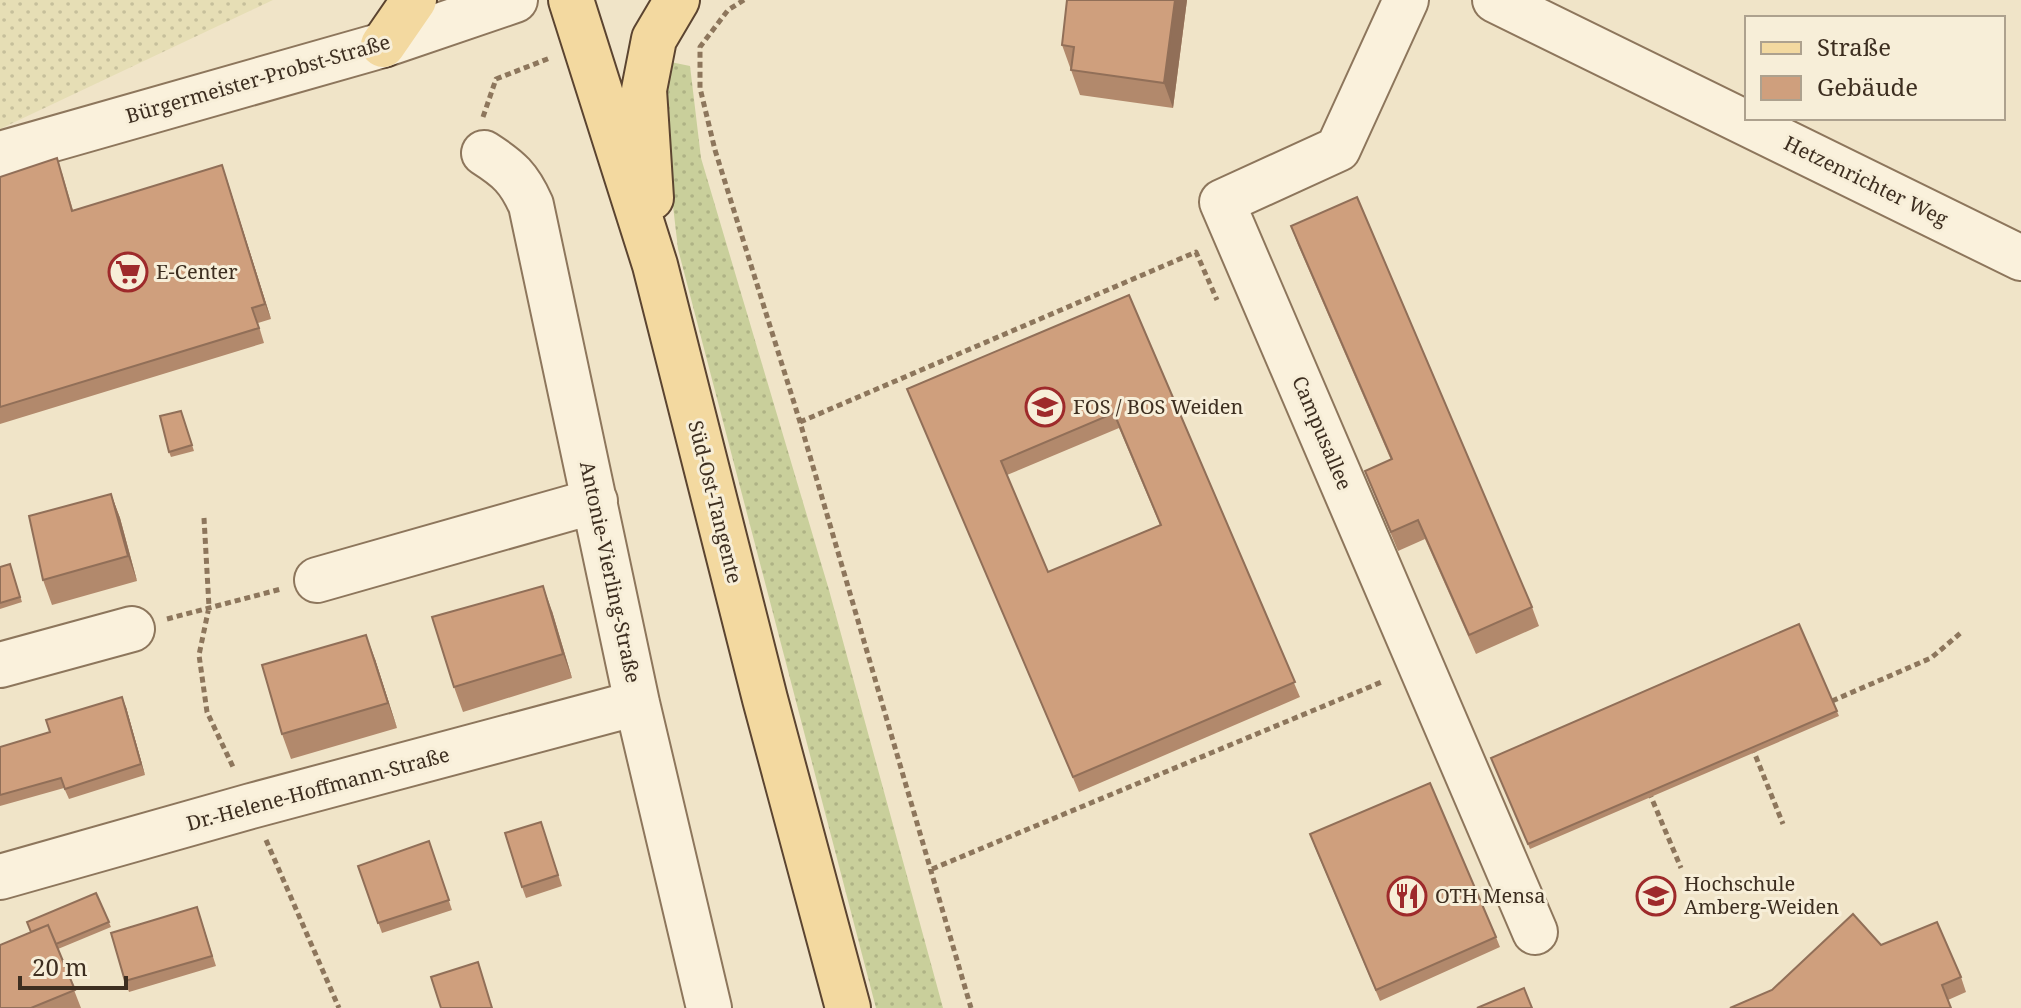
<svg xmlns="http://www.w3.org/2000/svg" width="2021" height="1008" font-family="'Noto Serif',serif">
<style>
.farmland{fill:url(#farmland-dots)}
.grass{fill:url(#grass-dots)}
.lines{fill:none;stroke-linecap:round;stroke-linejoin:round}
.minor-casing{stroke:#8d765c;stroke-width:48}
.major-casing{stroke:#5b4430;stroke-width:48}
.path{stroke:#8d765c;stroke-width:5;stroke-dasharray:6 4;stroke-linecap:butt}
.minor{stroke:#faf1dc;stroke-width:44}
.major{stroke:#f3d9a0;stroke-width:44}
.wall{fill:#b2896c;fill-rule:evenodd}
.shaded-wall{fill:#916f58}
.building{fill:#cf9f7d;stroke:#916f58;stroke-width:2;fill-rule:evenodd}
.labels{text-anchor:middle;stroke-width:6;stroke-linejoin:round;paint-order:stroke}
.street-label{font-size:20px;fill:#3d2e20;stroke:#f7eed8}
.poi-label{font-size:20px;fill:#3d2e20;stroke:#f7eed8;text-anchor:start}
</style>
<defs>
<pattern id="farmland-dots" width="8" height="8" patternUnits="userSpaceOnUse" patternTransform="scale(2)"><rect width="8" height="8" fill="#e6deb5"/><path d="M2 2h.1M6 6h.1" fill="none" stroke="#c6bf9b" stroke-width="1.8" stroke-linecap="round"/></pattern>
<pattern id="grass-dots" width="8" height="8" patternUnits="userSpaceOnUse" patternTransform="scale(2)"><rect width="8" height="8" fill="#c9cf9b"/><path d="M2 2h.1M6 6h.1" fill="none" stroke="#aeb285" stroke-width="1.8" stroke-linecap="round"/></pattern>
</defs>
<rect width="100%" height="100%" fill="#f0e4c8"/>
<path class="farmland" d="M0,0H273L0,129Z"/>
<path class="grass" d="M656,59L690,66L701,158L829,590L943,1008H876L678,249Z"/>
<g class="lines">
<g class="minor-casing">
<path id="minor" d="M1406,0L1338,149L1222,202L1535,932
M1495,0L2021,258
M484,153C509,169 519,178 531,205L637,703L709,1008
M0,154L383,45L515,0
M317,580L595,501
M0,665L132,629
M0,877L251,806L637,703"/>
</g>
<g class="major-casing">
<path id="major" d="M571,0L655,265L765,699L848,1008
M383,45L414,0
M651,198L644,90L654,39L677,0"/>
</g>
<path class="path" d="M744,0L728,10L700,47V88L715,150L800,422L971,1008
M483,117L496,79L550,58
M800,422L1196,252L1217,300
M204,518L209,607L199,655L207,712L234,769
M167,619L281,589
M1832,701L1931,658L1963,631
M1752,747L1783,824
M1649,792L1681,868
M266,840L339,1008
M932,869L1384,681"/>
<use href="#minor" class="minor"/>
<use href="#major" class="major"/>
</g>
<path class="wall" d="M1067,0H1187L1173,108L1080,95L1062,45Z
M62,173L73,210L227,180L271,319L258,323L264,343L0,424V177Z
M1291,226L1532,607L1539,626L1476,654L1425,539L1398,551L1365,471L1391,460L1298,245Z
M1129,295L1300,697L1079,792L907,389ZM1119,428L1160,525L1048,572L1007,475Z
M181,411L194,451L171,457L169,452Z
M111,494L120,518L137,581L52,605L43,580Z
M10,564L22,602L0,609V567Z
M552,611L572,678L463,712L454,687Z
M1799,624L1839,716L1530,849L1491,758Z
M375,659L397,728L291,759L282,734Z
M126,707L145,775L69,799L64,788L0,806V747L50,732Z
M541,822L562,886L526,898L522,887Z
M429,841L452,910L382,933L358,866Z
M1314,845L1496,937L1500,947L1380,1001Z
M96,893L111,927L58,949L81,1008H0L31,932Z
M197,907L216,966L129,992L125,981Z
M1881,945L1961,977L1966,992L1948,1000Z"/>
<path class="shaded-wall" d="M1175,0H1187L1173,108L1164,83Z
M222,165L227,180L271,319L265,304Z
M111,494L120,518L137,581L128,556Z
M543,586L552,611L572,678L563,654Z
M366,635L375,659L397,728L388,703Z
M122,697L126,707L145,775L141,764Z"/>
<path class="building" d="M1067,0H1175L1164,83L1071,70L1074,47L1062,45Z
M57,158L72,211L222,165L265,304L252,308L259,328L0,407V177Z
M1357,197L1532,607L1469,635L1418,520L1391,532L1365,471L1392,459L1291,226Z
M1129,295L1295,682L1073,777L907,389ZM1114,413L1161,525L1048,572L1001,461Z
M181,411L192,445L169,452L160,416Z
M111,494L128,556L43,580L29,516Z
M10,564L20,597L0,603V567Z
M543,586L563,654L454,687L432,617Z
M1799,624L1837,711L1528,844L1491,758Z
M366,635L388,703L282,734L262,665Z
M122,697L141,764L65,789L61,778L0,795V747L50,732L46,720Z
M1430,783L1496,937L1376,990L1310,834Z
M541,822L558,875L522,887L505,833Z
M429,841L449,900L378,923L358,866Z
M96,893L109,922L56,944L48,925L31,932L27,922Z
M197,907L212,956L125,981L111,933Z
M1853,914L1881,945L1937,922L1961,977L1942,985L1951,1008H1730L1772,990Z
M48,925L75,990L31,1008H0V945Z
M478,962L492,1008H441L431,977Z
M1524,988L1532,1008H1477Z"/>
<defs>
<g id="supermarket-ring" transform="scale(2)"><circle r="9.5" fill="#f7eed8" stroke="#9e2a2b" stroke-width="1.5"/><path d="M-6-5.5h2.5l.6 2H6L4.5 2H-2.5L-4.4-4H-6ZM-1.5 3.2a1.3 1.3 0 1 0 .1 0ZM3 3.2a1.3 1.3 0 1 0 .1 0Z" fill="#9e2a2b"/></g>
<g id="school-ring" transform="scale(2)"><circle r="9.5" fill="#f7eed8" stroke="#9e2a2b" stroke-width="1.5"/><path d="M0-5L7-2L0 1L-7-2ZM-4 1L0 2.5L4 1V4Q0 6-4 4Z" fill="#9e2a2b"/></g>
<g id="restaurant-ring" transform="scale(2)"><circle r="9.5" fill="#f7eed8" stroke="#9e2a2b" stroke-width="1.5"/><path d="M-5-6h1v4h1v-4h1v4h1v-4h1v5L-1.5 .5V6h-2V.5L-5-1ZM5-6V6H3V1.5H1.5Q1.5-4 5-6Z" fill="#9e2a2b"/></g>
<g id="university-ring" transform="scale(2)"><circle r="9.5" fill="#f7eed8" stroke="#9e2a2b" stroke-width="1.5"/><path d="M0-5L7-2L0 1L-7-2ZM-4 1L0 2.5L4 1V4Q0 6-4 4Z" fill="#9e2a2b"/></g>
</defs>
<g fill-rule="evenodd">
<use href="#supermarket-ring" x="128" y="272"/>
<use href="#school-ring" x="1045" y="407"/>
<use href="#restaurant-ring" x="1407" y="896"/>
<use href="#university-ring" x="1656" y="896"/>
</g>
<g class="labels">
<g class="street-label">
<text transform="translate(258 79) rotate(-16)" y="7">Bürgermeister-Probst-Straße</text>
<text transform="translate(1866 181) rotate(26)" y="7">Hetzenrichter Weg</text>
<text transform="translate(1322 433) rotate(67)" y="7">Campusallee</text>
<text transform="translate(715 502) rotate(76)" y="7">Süd-Ost-Tangente</text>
<text transform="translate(610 572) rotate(78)" y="7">Antonie-Vierling-Straße</text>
<text transform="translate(318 789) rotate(-15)" y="7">Dr.-Helene-Hoffmann-Straße</text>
</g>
<g class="poi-label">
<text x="156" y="279">E-Center</text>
<text x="1073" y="414">FOS / BOS Weiden</text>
<text x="1684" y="891">Hochschule<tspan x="1684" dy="23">Amberg-Weiden</tspan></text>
<text x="1435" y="903">OTH Mensa</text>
</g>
</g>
<rect x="1745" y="16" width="260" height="104" fill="#f7eed8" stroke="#ada18e" stroke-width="2"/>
<rect x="1761" y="42" width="40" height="12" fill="#f3d9a0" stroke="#ada18e" stroke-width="2"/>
<text x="1817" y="56" font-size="24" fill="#3d2e20">Straße</text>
<rect x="1761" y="76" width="40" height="24" fill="#cf9f7d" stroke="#ada18e" stroke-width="2"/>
<text x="1817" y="96" font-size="24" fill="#3d2e20">Gebäude</text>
<path d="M20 976v12h106v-12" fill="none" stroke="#3d2e20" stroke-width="4"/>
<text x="32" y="976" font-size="24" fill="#3d2e20" stroke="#f7eed8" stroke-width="6" paint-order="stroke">20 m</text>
</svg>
